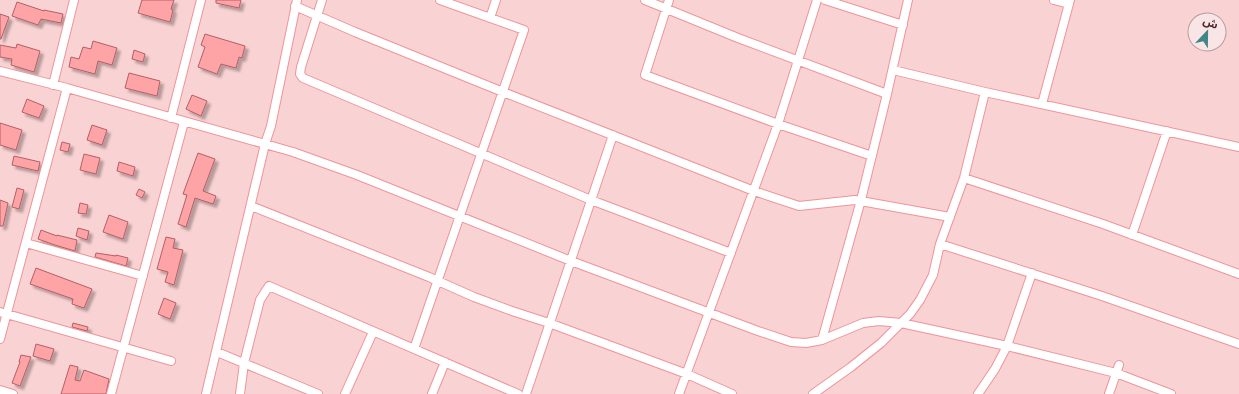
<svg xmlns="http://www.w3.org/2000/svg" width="1239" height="394" font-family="Roboto,'Noto Sans Arabic',sans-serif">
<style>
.building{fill:#fea3a6;stroke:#b45f64;filter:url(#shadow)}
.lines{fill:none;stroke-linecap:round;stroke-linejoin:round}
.street-casing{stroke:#ef9498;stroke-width:10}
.street{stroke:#fff;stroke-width:8}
</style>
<defs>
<filter id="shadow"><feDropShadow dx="3.5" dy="3.5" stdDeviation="1" flood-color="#0004"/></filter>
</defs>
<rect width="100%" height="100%" fill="#f9d2d3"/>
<path class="building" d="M142,0H174L171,9L173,10L170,22L138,13Z
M216,0H241L239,8L216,3Z
M17,2L44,11V10L63,14L61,23L41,19L38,25L12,16Z
M0,14L9,17L1,39H0Z
M205,34L245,46L242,58L239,57L236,68L221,64L217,74L198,67L205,47L201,45Z
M93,41L117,48L112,65L98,61L95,74L69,67L71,57L79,59L83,47L91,49Z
M17,44L40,51L34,72L11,65L12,59L0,57V45L16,48Z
M134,50L145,54L143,62L132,59Z
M129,73L160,81L157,96L125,88Z
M192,95L207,101L201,116L186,109Z
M27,99L44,106L39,118L22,112Z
M0,123L22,130L16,150L0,145Z
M92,125L107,130L102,145L87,140Z
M62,142L70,144L68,152L60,150Z
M198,153L215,159L203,191L216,196L213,204L195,198L186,227L178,224L187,195L183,194Z
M84,154L100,158L96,174L80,170Z
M14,156L40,162L38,171L12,165Z
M119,162L135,167L133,176L117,171Z
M17,188L24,190L19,209L12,207Z
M139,189L145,192L142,198L136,195Z
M0,200L8,203L3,226H0Z
M80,203L88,205L86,214L78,213Z
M109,215L128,222L123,239L103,232Z
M78,228L89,231L87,240L76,236Z
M41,230L57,236V235L77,240L75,251L55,245L38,239Z
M166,237L175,239L173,248L183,250L174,285L165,282L168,272L157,269Z
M96,253L116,256V255L128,258L126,266L95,257Z
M36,268L92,289L84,308L72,304L73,299L30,284Z
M164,298L176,303L170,319L158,314Z
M73,323L88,327L87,331L72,327Z
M36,344L54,349L50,361L33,356Z
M21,355L31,357L20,386L12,383L20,362H19Z
M70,365L78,367L75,380L80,381L84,370L109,379L106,394H61Z"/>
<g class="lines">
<g class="street-casing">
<path id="street" d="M322,0L301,67L300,74L303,78L591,200L731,253
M645,0L738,38L887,94
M669,0L645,75L778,124L872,156
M825,0L903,25
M1054,0L1069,4
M295,6L355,32L503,92L754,191L799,206L855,200L950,217
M490,18L496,0
M893,70L985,92L1239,147
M0,71L67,88L293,152L357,175L571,261L758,331L791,342L806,343L822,340L863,323L879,321L901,323L1007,346L1116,373L1171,394
M53,85L74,0
M1042,104L1070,0
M171,118L201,0
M964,178L1103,224L1239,274
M251,206L429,277L474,297L512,311L549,323L687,374L732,394
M1132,235L1167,131
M26,243L143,276
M940,244L1102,296L1239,344
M0,312L171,361
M0,339L67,88
M822,340L861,200L887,94L908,0
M414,349L524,30L440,0
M217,352L318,394
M0,390L13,394
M111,394L184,122
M206,394L265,144L271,126L297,0
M240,394L244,363L260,300L269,286L518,394
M345,394L373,332
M432,394L445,362
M526,394L613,135
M679,394L778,124L817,0
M813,394L851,367L881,343L910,314L920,300L933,275L940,244L964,178L985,92
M978,394L995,369L1007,346L1032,273
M1109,394L1119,365"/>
</g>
<use href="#street" class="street"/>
</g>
<g transform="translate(1207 32) rotate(22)"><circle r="19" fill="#f9e5e5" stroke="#b59b9b"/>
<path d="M0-3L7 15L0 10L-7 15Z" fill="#3e8688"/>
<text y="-6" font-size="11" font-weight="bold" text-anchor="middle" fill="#502b2d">ش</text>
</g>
</svg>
